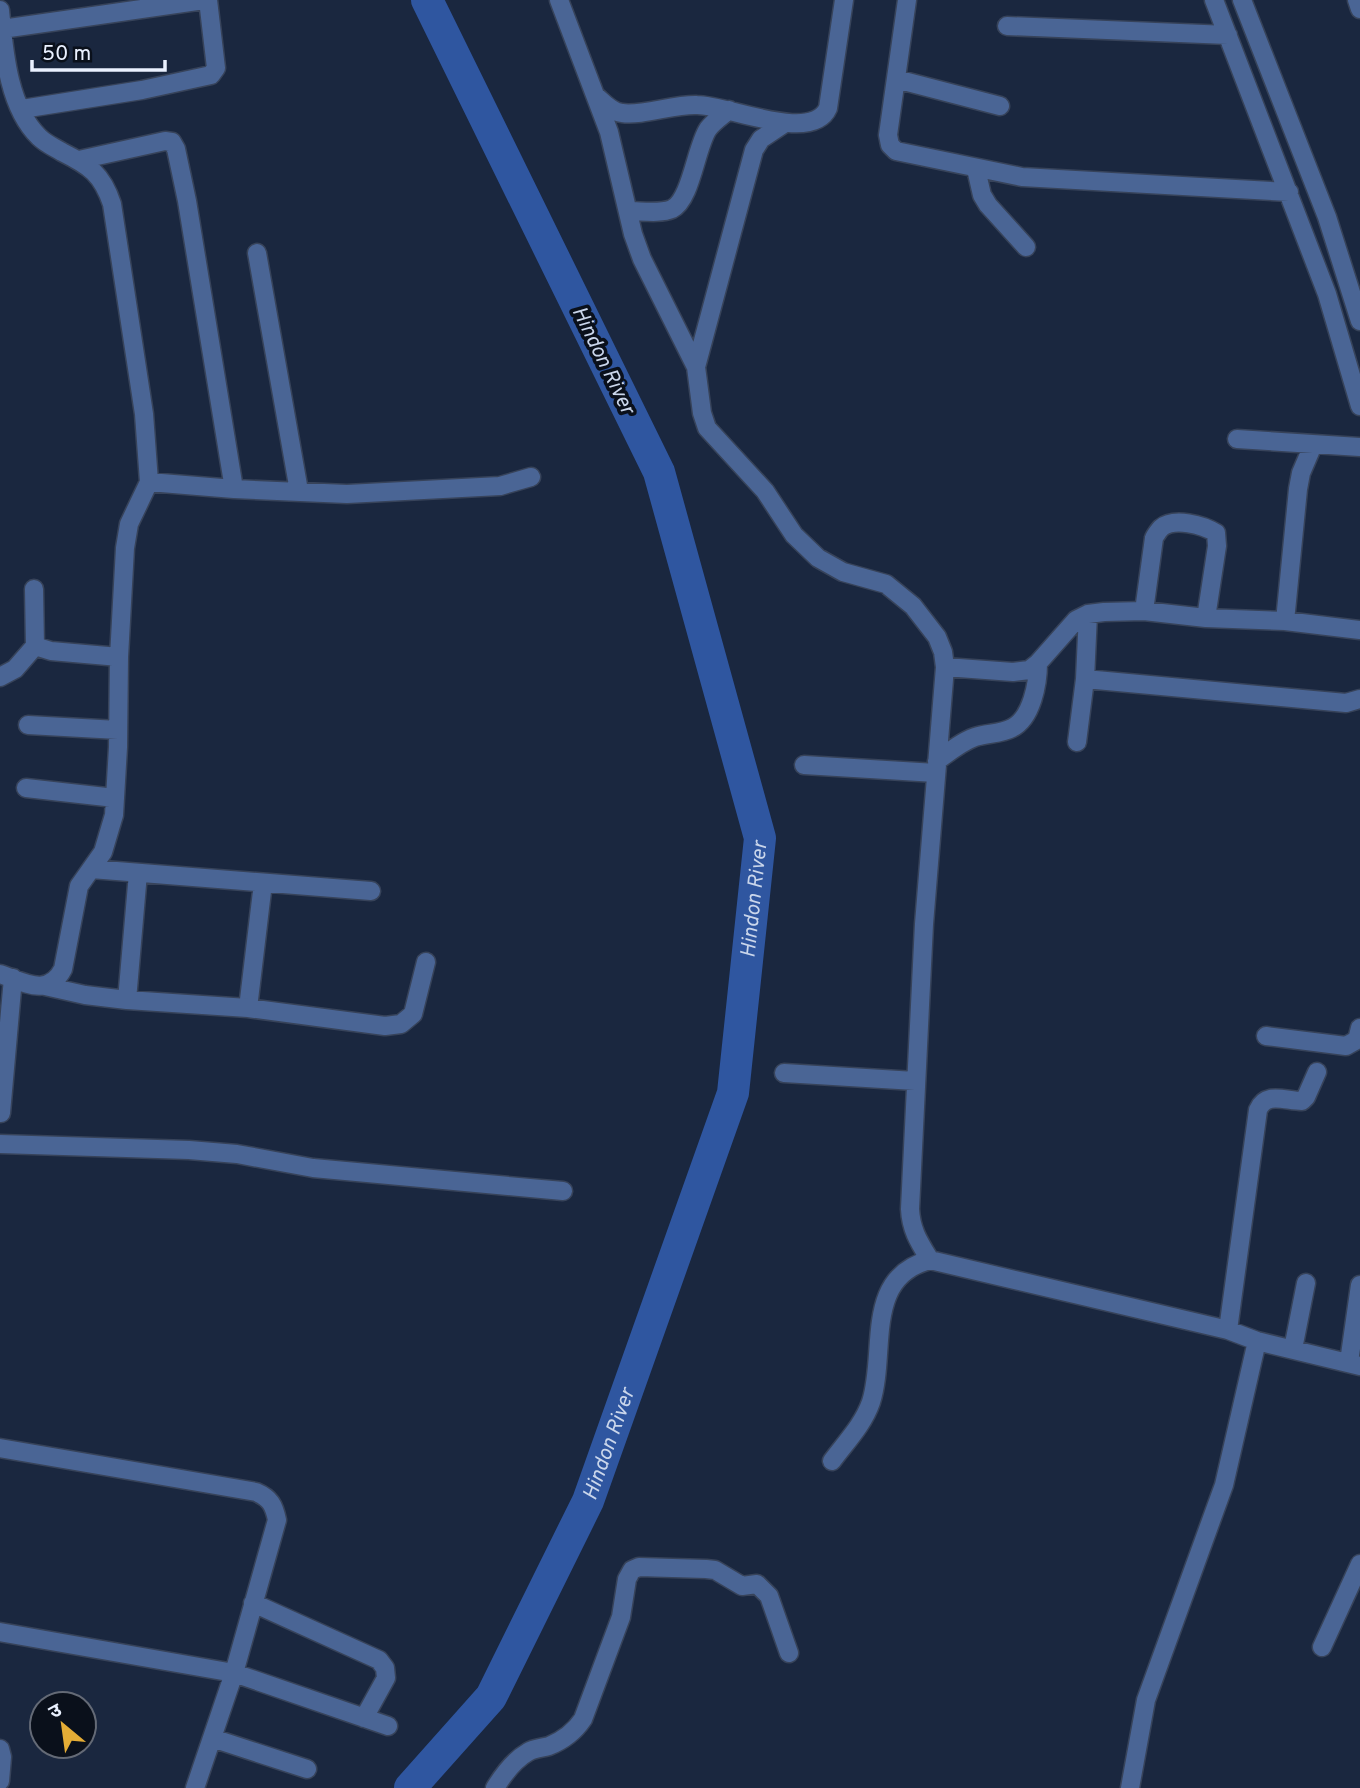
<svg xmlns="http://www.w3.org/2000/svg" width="1360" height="1788" font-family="Overpass,'Noto Sans Devanagari',sans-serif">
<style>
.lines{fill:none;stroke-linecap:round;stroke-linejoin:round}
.river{stroke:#2f56a0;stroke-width:32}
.minor-casing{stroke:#37435a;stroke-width:21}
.minor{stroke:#4a6595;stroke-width:18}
.labels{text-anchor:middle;stroke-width:7;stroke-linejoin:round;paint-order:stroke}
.water-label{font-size:21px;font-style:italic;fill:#cad6eb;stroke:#0a101b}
</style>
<rect width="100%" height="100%" fill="#1a273f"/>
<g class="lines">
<path class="river" id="s1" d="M410,1788L491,1697L588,1501L733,1093L760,838L659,472L427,0"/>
<g class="minor-casing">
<path id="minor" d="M559,0L609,132L633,234L642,259L696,367L702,413L707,428L765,491L794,535L818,558L843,572L886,584L913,606L937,637L943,652L945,667L924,924L910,1209C911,1230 919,1242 930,1260
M907,0L888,135L890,145L896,151L1022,177L1289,192
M1214,0L1327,294L1360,406
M1242,0L1327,217L1360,321
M1357,0L1360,9
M0,10C4,51 8,107 39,137C46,144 54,147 62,152C90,166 102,174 112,204L144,414L149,482L129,524L125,548L119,657L118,747L114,815L103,852L79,886L63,969C48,998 24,982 0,974
M1007,26L1228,35
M2,29L204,0
M896,79L1000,106
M596,96C604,103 611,112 622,113C643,116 674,104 697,105C728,105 812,144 828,108L844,0
M22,109L142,90L211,75L216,68L208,0
M79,160L165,141L172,142L176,149L187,201L234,489
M976,169L982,195L988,205L1026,247
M628,211C642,211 660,214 672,209C691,200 696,147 708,129C714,121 722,116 729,110
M257,253L299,491
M696,367L754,150L761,139L785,123
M1237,439L1360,447
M149,482L234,489L347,494L500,486L531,477
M34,589L35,646L51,651L119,657
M1144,611L1154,538C1154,537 1160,529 1161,528C1174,517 1203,525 1216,533L1217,546L1206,618
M1285,621L1298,489L1301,473L1313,445
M945,667L1013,672L1029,670L1038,663L1076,620L1088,614L1104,612L1144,611L1206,618L1285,621L1360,630
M0,677L15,669L35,646
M1085,679L1346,703L1360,699
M28,725L118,730
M1077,742L1085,679L1088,614
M937,761C949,752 961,742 975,737C987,733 1001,734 1012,728C1032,718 1038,683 1038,663
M804,765L936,773
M26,788L115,798
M91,869L371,891
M45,986L85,995L127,1000L248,1008L385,1026L401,1024L413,1014L426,962
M127,1000L138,873
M248,1008L263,883
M1266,1036L1346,1046L1357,1040L1360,1028
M784,1073L915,1081
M1,1113L13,978
M0,1144L189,1150L237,1154L313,1168L563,1191
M1228,1330L1258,1110C1266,1091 1285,1101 1302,1101L1306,1097L1317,1072
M1293,1349L1306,1283
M1349,1362L1360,1285
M0,1448L256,1492C270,1498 274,1505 277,1520L234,1673L195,1788
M832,1461C846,1442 863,1425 871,1402C887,1352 863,1277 930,1260L1228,1330L1257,1341L1360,1366
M253,1603L379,1660L385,1668L386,1678L364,1718
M0,1632L234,1673L388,1726
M1322,1647L1360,1564
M212,1738L307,1769
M0,1749L2,1757L0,1781
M495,1788C503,1775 514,1760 528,1752C534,1748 543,1748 549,1746C564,1740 575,1731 583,1719L621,1617L627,1579L632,1570L639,1567L706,1569L715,1570L742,1586L757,1584L769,1596L789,1653
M1130,1788L1146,1700L1224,1485L1257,1341"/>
</g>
<use href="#minor" class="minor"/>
</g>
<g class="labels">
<g class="water-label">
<text transform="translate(604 360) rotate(64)" y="7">Hindon River</text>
<text dy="7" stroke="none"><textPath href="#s1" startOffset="968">Hindon River</textPath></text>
<text dy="7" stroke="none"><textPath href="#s1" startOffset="401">Hindon River</textPath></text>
</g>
</g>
<g transform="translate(63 1725) rotate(331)"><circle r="33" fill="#0a101b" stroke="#646a76" stroke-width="2"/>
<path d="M0-5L12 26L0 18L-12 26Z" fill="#e5ad36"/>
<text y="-10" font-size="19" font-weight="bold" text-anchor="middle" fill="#eaf1ff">उ</text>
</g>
<path d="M32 60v10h133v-10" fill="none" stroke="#eaf1ff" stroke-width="3.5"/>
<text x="42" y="60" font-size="21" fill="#eaf1ff" stroke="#0a101b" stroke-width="5" paint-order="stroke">50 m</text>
</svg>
